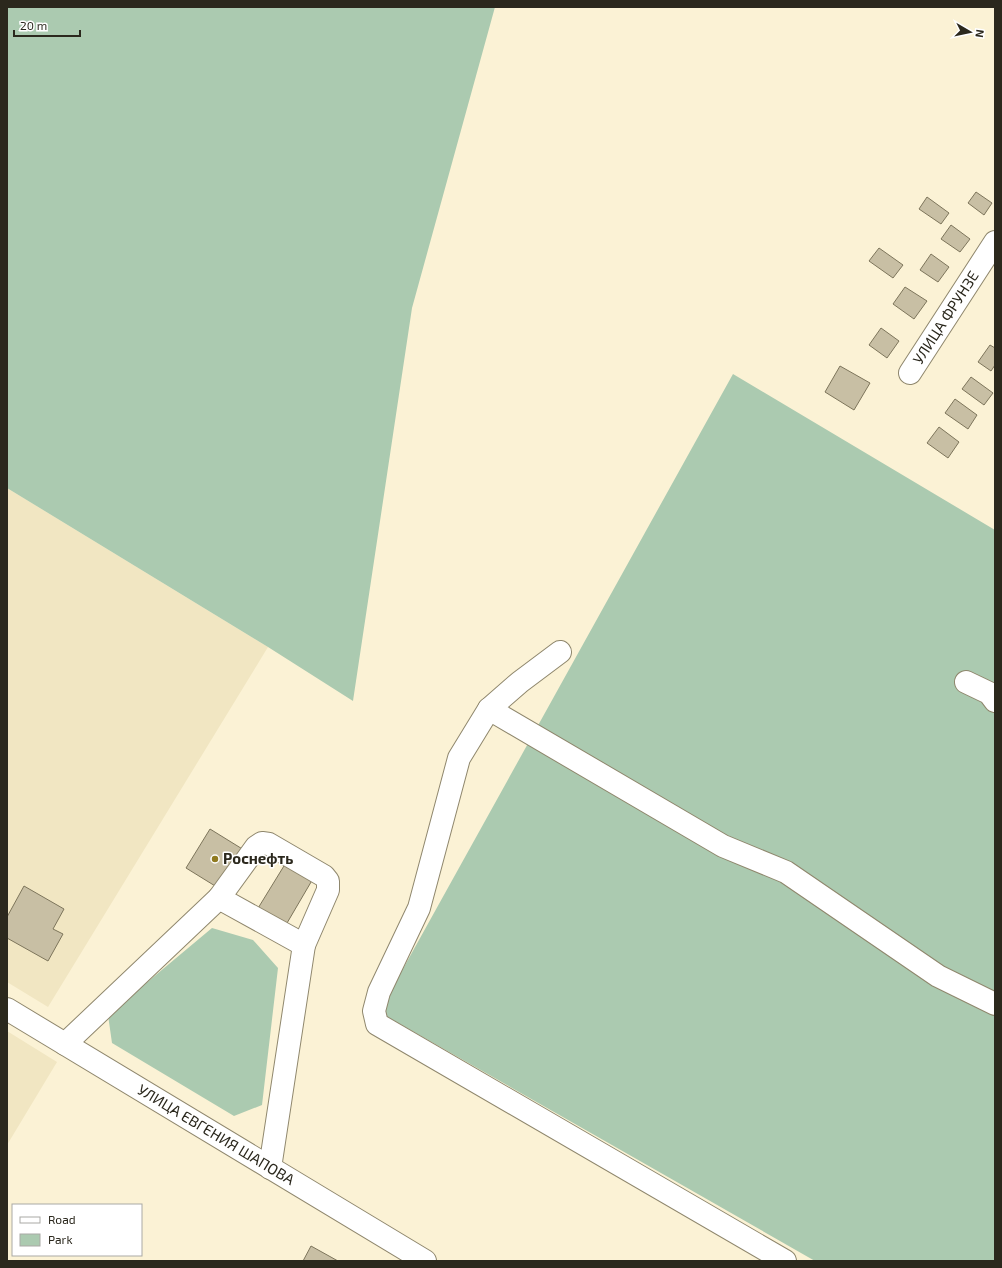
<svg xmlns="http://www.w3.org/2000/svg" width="1002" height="1268" font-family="'Exo 2',sans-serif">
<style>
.built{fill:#f1e6c2}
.green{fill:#abcab0}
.building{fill:#c8bfa4;stroke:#7d755b}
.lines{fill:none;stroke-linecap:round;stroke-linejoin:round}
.minor-casing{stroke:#8f876d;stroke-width:24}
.minor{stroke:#fff;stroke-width:22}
.poi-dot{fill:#907a20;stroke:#fff;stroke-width:1.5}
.labels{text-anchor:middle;stroke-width:3;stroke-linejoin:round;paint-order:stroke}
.street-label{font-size:15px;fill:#2b281d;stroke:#fff}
.poi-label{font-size:15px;font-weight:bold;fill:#2b281d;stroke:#fff;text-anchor:start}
</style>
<rect width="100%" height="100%" fill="#fbf2d5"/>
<path class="built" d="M7,488L268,647L48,1007L7,982Z
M7,1031L57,1062L7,1145Z"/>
<path class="green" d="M7,7H495L412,308L353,701L268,647L7,488Z
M733,374L995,530V1261H815L379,1012Z
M212,928L253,940L278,968L262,1105L234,1116L112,1043L108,1015Z"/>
<path class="building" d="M976,192L992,203L984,215L968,203Z
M927,197L949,213L941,224L919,209Z
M951,225L970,239L960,252L941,239Z
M879,248L903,265L893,278L869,261Z
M931,254L949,267L938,282L920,270Z
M905,287L927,301L914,319L893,304Z
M881,328L899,341L887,358L869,345Z
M990,345L995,348V365L991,371L978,362Z
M840,366L870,383L854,410L825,392Z
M971,377L993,393L984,405L962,389Z
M955,399L977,415L968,429L945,413Z
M939,427L959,442L948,458L927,443Z
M210,829L244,850L220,889L186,868Z
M287,861L314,877L280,935L252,918Z
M24,886L64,909L53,929L63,934L48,961L7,938V917Z
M311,1246L338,1261H303Z"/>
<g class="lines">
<g class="minor-casing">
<g id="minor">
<path id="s1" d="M910,373L995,242"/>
<path d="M560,652L520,682L489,709L459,758L419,908L379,992L374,1011L377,1024L785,1261"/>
<path d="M966,682L989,693L995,701"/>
<path d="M489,709L723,846L786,872L938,976L995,1004"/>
<path d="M219,898L256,847L262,843L269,844L324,876L328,881V890L304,945"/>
<path id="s2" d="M7,1009L425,1261"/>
<path d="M65,1044L219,898L304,945L270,1168"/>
</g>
</g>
<use href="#minor" class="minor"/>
</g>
<circle class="poi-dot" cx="215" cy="859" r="4"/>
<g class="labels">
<g class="street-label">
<text dy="5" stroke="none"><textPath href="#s1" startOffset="66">УЛИЦА ФРУНЗЕ</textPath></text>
<text dy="5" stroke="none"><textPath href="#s2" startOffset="244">УЛИЦА ЕВГЕНИЯ ШАПОВА</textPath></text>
</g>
<g class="poi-label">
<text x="223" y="864">Роснефть</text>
</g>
</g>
<rect width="1002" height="1268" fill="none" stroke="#2b281d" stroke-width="16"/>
<rect x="12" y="1204" width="130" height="52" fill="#ffffff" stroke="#aaa9a5"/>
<rect x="20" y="1217" width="20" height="6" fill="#ffffff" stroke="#aaa9a5"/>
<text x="48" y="1224" font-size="12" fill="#2b281d">Road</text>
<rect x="20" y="1234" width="20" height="12" fill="#abcab0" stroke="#aaa9a5"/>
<text x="48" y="1244" font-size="12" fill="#2b281d">Park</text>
<g transform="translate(970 32) rotate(99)" stroke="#ffffff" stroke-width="3" paint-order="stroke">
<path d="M0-3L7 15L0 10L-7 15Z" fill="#2b281d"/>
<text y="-6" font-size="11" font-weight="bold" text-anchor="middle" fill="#2b281d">N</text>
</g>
<path d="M14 30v6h66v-6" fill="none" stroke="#2b281d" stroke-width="2"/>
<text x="20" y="30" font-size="12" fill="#2b281d" stroke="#ffffff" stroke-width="3" paint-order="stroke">20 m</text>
</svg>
